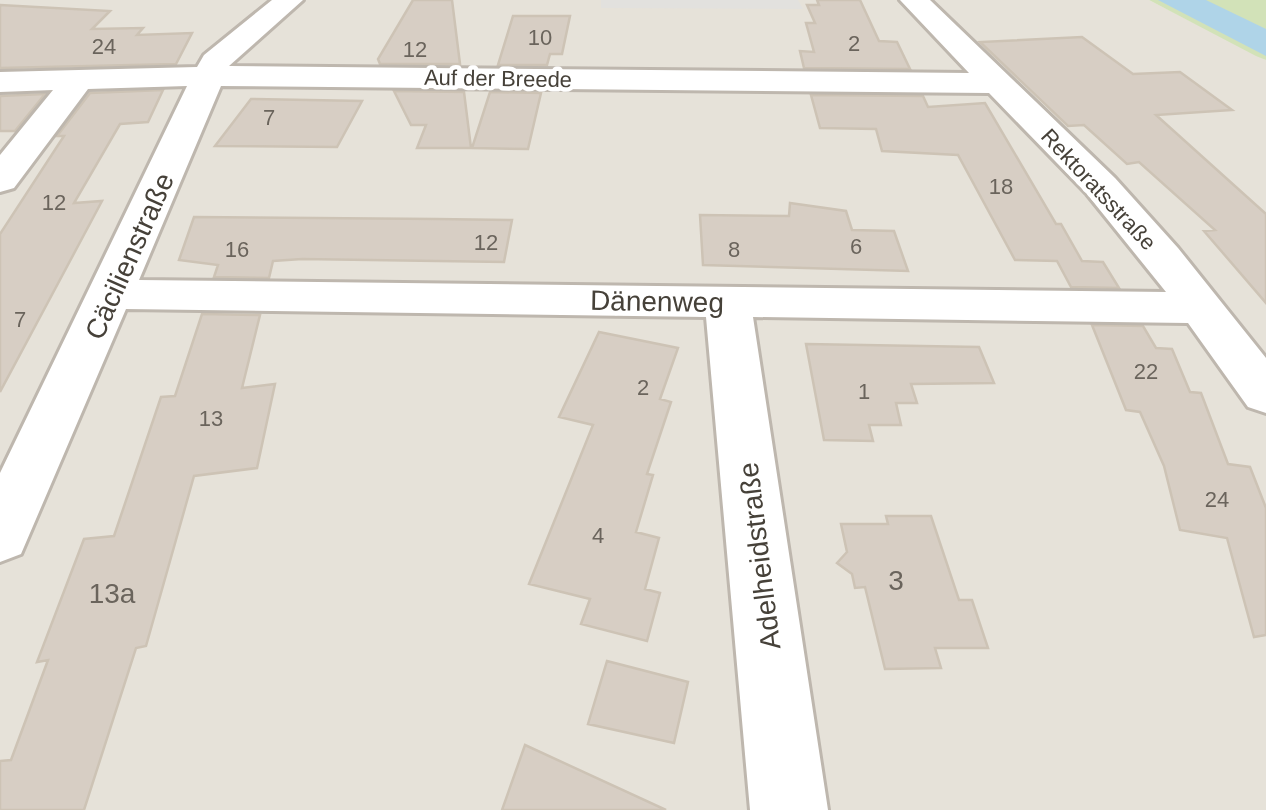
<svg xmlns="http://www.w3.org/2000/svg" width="1266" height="810" font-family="Helvetica,sans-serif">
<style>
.residential{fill:#e6e2d9}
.green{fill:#d2e2b8}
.parking{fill:#e2e1de}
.water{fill:#afd4e8}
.building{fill:#d7cec4;stroke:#cdc3b5;stroke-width:2.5}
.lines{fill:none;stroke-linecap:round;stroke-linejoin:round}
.street-casing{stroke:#beb7ae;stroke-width:6}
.street{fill:#fff;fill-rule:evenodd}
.labels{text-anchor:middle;stroke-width:9;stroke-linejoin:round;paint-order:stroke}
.number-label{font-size:22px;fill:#6a645c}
.far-street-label{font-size:22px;fill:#464139;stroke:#fff}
.street-label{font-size:28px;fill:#464139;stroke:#fff}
.near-number-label{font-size:28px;fill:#6a645c}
</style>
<rect width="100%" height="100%" fill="#f3f0eb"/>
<path class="residential" d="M0,0H1149L1266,60V810H0Z"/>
<path class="green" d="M1149,0H1266V60L1256,56Z"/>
<path class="parking" d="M601,0H798L803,9L601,8Z"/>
<path class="water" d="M1158,0H1206L1266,29V56Z"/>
<path class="building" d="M413,0H452L460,64H380L378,59Z
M817,0H860L879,41L897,42L910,69L804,68L800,51L814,52L806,23H815L807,5H819Z
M0,5L110,11L92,29L143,28L137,35L192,33L176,64L0,68Z
M513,16H570L562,54H550L547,65H498Z
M1082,37L1133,74L1180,72L1232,110L1156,115L1266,214V303L1204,231L1215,230L1139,162L1127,164L1084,125L1068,126L980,42Z
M163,90L148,122L120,124L74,203L102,201L0,392V234L64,136H57L90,93Z
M394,91L464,92L471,148H417L426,125H411Z
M490,92L541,93L528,149L472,148Z
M45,94L15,131H0V96Z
M811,95L923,96L928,107L985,103L1056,224H1061L1082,261L1103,262L1119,288L1071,287L1057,261L1015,260L958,155L882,151L876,129L820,128Z
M251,99L362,101L337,147L215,146Z
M790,203L846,211L852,230L894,231L908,271L703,265L700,215L789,216Z
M194,217L436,219L512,220L504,262L302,259L273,261L269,278L214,277L218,265L179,260Z
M202,314L260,315L242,388L275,384L257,468L194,476L146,646L136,648L84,810H0V761L11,760L48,660L37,662L84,539L114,536L161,397L175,396Z
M1092,325L1143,326L1156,348L1172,349L1190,392L1201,393L1228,464L1250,467L1266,508V635L1254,637L1227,538L1180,530L1164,466L1140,412L1126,410Z
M599,332L678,348L660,399L671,402L647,474L653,475L636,532L659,538L645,589L660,593L647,641L581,624L590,599L529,584L593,425L559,417Z
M806,344L979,347L994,383L911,384L917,403H896L901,425H869L873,441L824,440Z
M886,516H931L959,600H972L988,648H935L941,668L885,669L865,587L855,588L852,574L837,563L847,552L841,524H888Z
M607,661L688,682L674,743L588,724Z
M525,745L666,810H502Z"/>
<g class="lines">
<g class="street-casing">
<path id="street" d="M272,0H303L229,66L969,73L900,0H930L1115,178L1178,248L1266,358V413L1248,407L1188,323L753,317L828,810H750L706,317L126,309L21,554L0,562V473L187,86L88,89L14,188L0,192V155L53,90L0,92V72L197,67L204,55ZM221,86L989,93L1087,194L1166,292L139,280Z"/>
</g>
<use href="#street" class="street"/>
</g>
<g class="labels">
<g class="number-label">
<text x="540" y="45">10</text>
<text x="854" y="51">2</text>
<text x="104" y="54">24</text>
<text x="415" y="57">12</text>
<text x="269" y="125">7</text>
<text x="1001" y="194">18</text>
<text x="54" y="210">12</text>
<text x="486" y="250">12</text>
<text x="856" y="254">6</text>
<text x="237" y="257">16</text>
<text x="734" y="257">8</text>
<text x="20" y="327">7</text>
<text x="1146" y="379">22</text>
<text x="643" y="395">2</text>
<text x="864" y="399">1</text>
<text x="211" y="426">13</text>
<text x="1217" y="507">24</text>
<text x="598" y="543">4</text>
</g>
<g class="far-street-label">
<text transform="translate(498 78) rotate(1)" y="8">Auf der Breede</text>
<text transform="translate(1099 189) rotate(47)" y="8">Rektoratsstraße</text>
</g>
<g class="street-label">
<text transform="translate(129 256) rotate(-66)" y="10">Cäcilienstraße</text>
<text transform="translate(657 301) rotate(1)" y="10">Dänenweg</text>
<text transform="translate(759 556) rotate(-97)" y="10">Adelheidstraße</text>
</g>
<g class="near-number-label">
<text x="896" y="590">3</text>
<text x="112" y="603">13a</text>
</g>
</g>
</svg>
